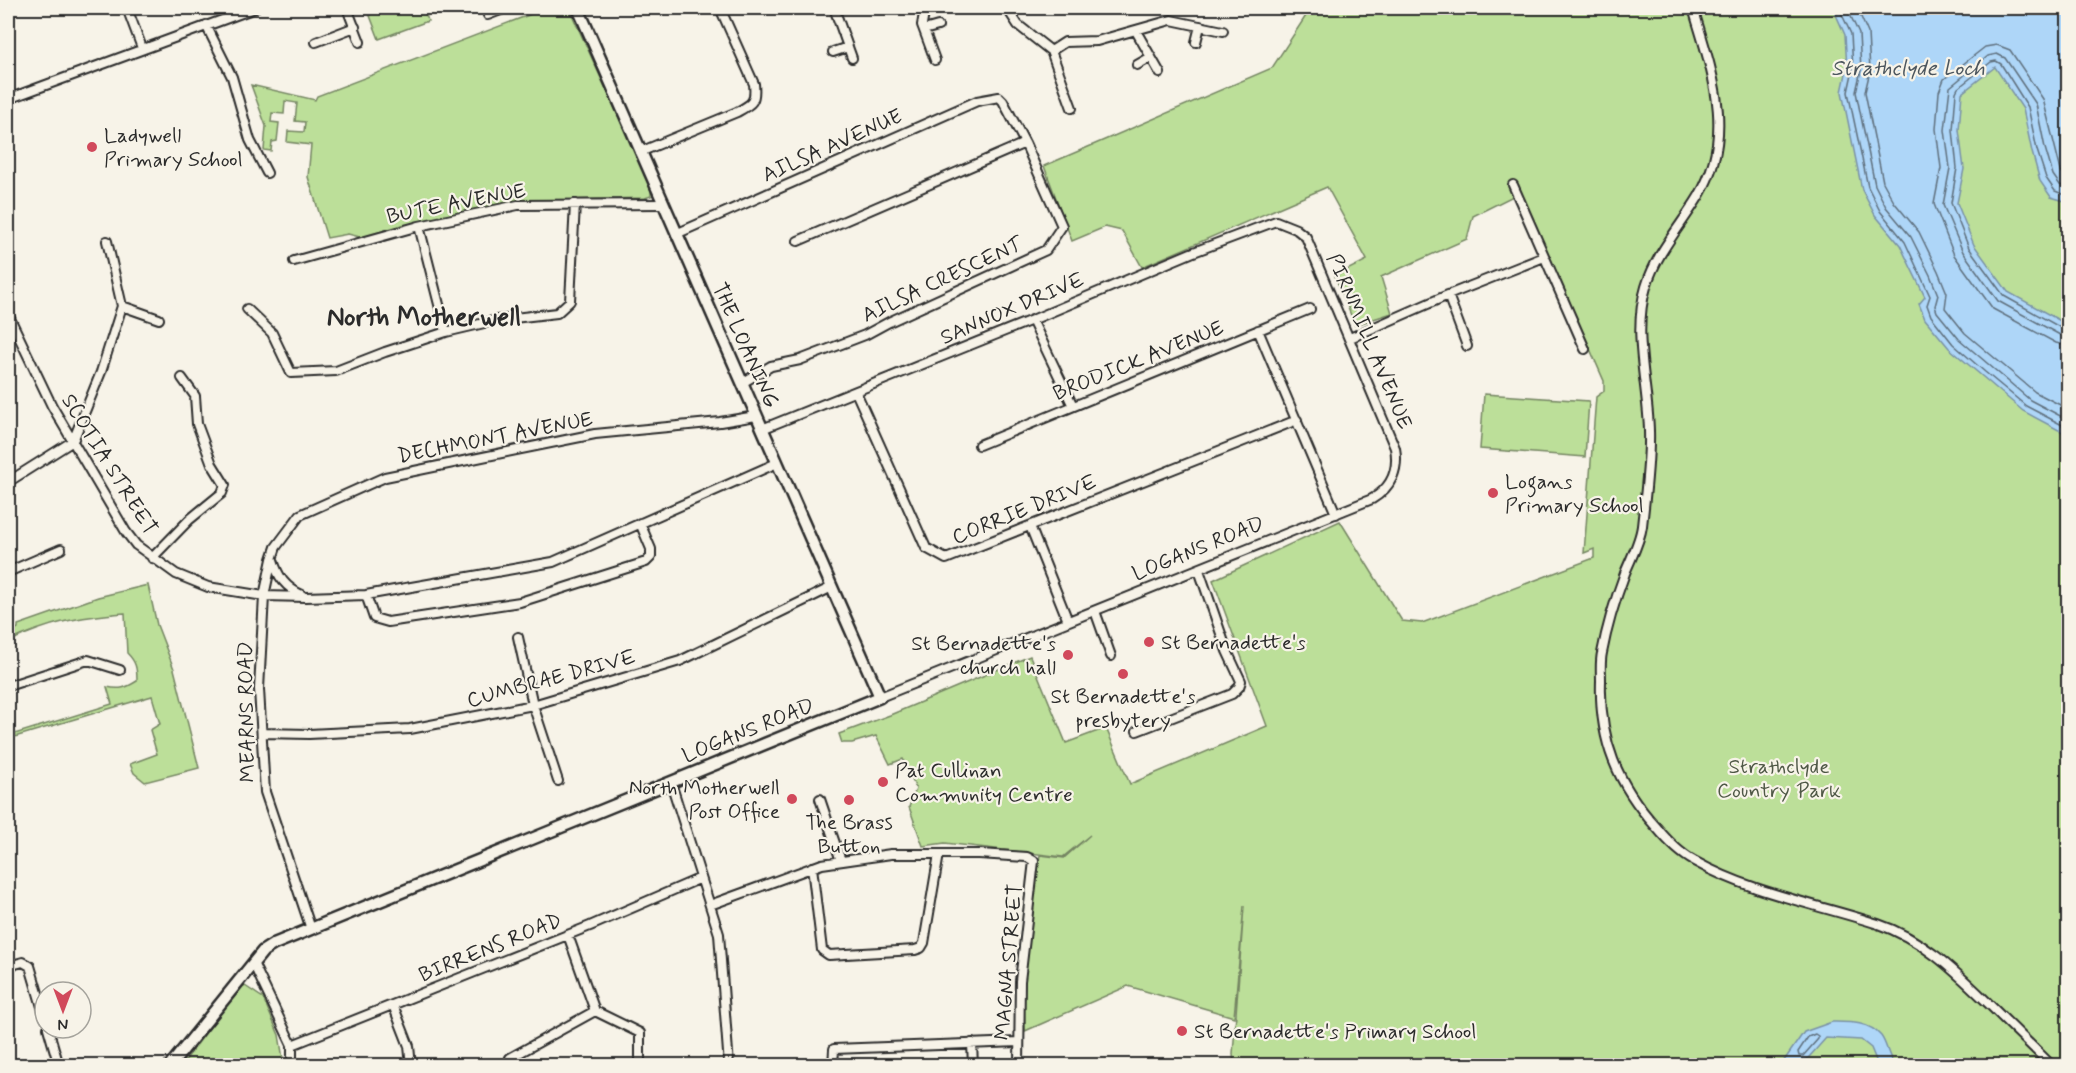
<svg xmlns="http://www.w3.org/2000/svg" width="2076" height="1073" font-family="Mynerve,sans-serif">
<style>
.green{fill:#bcdf99;stroke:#748562;stroke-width:1.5}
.water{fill:#aed6f8;stroke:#7a92a6;stroke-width:1.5}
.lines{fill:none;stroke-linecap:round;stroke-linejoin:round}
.shore{stroke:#5f6f7d;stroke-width:1.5}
.street-casing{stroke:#2b2b2b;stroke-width:12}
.secondary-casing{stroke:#2b2b2b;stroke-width:15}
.street{stroke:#f7f3e8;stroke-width:8}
.secondary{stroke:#f7f3e8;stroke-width:10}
.poi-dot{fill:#d1495b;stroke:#f7f3e8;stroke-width:2}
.labels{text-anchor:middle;stroke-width:4.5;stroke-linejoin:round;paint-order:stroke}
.poi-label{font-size:21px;fill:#2b2b2b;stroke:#f7f3e8;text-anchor:start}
.street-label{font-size:21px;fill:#2b2b2b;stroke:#f7f3e8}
.park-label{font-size:21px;fill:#4f5846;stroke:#f7f3e8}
.water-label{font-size:22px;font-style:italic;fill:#4c565e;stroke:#f7f3e8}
.district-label{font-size:27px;font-weight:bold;fill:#2b2b2b;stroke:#f7f3e8}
</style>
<rect width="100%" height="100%" fill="#f7f3e8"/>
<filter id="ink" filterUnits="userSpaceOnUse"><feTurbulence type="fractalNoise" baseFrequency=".0167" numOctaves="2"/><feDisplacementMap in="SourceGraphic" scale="12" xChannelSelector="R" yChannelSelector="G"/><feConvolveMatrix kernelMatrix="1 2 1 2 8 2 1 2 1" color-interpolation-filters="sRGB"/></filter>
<g filter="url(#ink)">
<path class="green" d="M367,8H424L428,21L379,39Z
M547,8H569L651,188V196L645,198L558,200L497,207L368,239L348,234L327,238L308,177L311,145L287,142L288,131L304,132L305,122L295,121L297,103L285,101L284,114L272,113L271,122L279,123L277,141L272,142L271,151L264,150L266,126L251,85L315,100L317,96Z
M1311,8H2068V1065H1234L1233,1054L1244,906L1234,1017L1128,986L1025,1031L1023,980L1029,924L1040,855L1064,858L1090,835L1063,857L945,843L923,846L909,807L916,789L903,759L890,764L876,736L852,743H842L839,734L890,715L1030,656L1066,743L1106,728L1130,784L1267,726L1213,580L1340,521L1402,621L1422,623L1594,558V549L1584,553L1596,397L1604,391V381L1521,192L1473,216L1467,239L1381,277L1392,313L1355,325L1335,276L1367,260L1327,187L1142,267L1122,231L1105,227L1072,241L1044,166L1272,68Z
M1484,394L1589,401L1585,457L1480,449Z
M148,585L157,625L174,669L199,768L145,782L134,773L130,764L157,754L150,730L160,724L152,696L8,739V736L112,704L107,687C120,690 126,688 137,681C137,668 136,662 127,653L125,613C78,617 50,622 8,642V633L18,628V625L98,597Z
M242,984L263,998L279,1035L284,1065L181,1066Z"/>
<path class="water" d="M1833,8H2068V202L2051,197L2040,181L2032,152L2023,109L1995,67L1962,93L1959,130L1964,169L1957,203L1974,245L2008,292L2068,325V435L2023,411L1949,348L1925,319L1919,304L1925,297L1900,245L1875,215L1862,190L1842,92L1847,69L1845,35Z
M1832,1022C1848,1022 1869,1021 1881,1036C1887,1044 1888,1057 1895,1065H1878L1871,1048L1861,1040L1826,1038L1802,1065H1781L1804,1032Z"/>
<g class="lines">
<path class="shore" d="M1839,8L1851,34L1853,69L1848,92L1868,187L1880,211L1905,242L1930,296L1927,305L1931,316L1953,344L1985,372L2026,406L2068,428
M1847,8L1859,34L1861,70L1856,92L1875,185L1886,207L1911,237L1930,275L1938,295L1935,306L1937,312L1959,339L2030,400L2068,420
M1857,8L1868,33L1870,71L1865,92L1883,182L1894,202L1919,232L1938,271L1947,293L1945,308L1965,333L2035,392L2068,409
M2068,179L2061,171L2043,99L2010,50L1997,45L1985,47L1944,79L1939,92L1936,129L1941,168L1934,204L1954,255L1993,309L2056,343L2068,346
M2068,188L2060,185L2053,175L2045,148L2036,104L2005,58L1997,54L1988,56L1950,87L1945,130L1950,168L1943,205L1963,252L1998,301L2060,335L2068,337
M2068,196L2055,191L2046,178L2037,150L2028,107L2001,64L1996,61L1991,62L1958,88L1956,92L1953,130L1957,168L1951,203L1969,248L2004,296L2063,329L2068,330
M1815,1034L1818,1036V1039L1803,1056H1799L1798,1052L1808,1037Z"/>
<g class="street-casing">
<path id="street" d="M127,8L142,48
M347,8L360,42
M834,8L852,58
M925,8L922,25L935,60
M1007,8L1018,25L1051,51L1072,108
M1693,8C1712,72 1736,133 1699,196C1681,226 1656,253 1646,287C1632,333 1648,385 1649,431C1650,459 1645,498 1642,526C1640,542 1631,558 1625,573C1615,600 1607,626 1602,653C1600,662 1601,672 1601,681C1599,740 1617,784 1657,828C1667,840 1679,853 1694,861C1751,893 1817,904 1878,924C1923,939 1956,972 1989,1004C2010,1025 2031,1045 2052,1066
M488,15L501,10L500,8
M206,25L232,77L250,140L267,173
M924,30L938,26
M1136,31L1160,73
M316,42L355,27
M1196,42L1200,26
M1051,51L1065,42L1097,41L1171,20L1223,31
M833,52L848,47
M1137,65L1151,57
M8,99L255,8
M640,152L737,112C752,104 756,102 754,84L720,8
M1513,185L1585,349
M419,226L446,332
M676,234L977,101L999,97L1003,101L1025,143L1062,226L1046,250L889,322L865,335L800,360L771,366L742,383
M798,241L1025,143
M294,261L419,226L518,205L663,204
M1448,295L1467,346
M122,306L159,319
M247,309L272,333L291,373L336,371L385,352L446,332L497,320L557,313L570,301L575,204
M8,314L52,406L126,532L136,545L176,574L208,587L264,596L306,597L366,595L553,562L777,463
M1032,320L1073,406
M1258,330L1336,514
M1350,338L1448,295L1544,257
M856,392L926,548L946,559L1297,420
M762,429L1032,320L1191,253L1276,221L1296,229L1306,237L1395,448C1399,470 1391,488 1372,499L880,697
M979,445L1310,309
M8,482L73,441L101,372L122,306L107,241
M1030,526L1068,621
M152,558L189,520L222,493L225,485L212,464L197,424L195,396L182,378
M273,560C278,577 285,587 302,595
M8,572L61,549
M366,595L374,618L388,622L520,602L646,562L651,557V549L640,523
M1095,611L1111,656
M518,637L533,705L558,781
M8,686L88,660L120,670
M1137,731L1232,694L1239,687L1241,681L1227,651L1199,570
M262,733L309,734L410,729L533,705L680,661L832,587
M671,783L719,934L729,1066
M820,799L841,861
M812,867L822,950L829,955L915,950L921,948L924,943L939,854
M710,905L822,864L891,854H979L1027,857L1034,861L1020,981L1019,1066
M311,929L265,792L259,689L264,596L272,559L276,547L300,515L385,477L595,434L720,422L756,416
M568,935L595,1011L640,1033V1066
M253,963L292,1045V1066
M8,966L23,962L30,966L45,1017
M393,1005L409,1046L411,1066
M48,1028L59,1066
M972,1043L973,1066
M292,1045L590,926L701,878
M511,1066L510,1058L595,1011
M833,1066L834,1049L1019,1042"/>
</g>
<g class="secondary-casing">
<path id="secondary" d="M170,1066L263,951L274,944L880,697L578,8"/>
</g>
<use href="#street" class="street"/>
<use href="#secondary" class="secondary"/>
</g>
</g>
<g class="poi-dot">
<circle cx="92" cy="147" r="6"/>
<circle cx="1493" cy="493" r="6"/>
<circle cx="1149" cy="642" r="6"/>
<circle cx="1068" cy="655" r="6"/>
<circle cx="1123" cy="674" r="6"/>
<circle cx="883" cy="782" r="6"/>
<circle cx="792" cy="799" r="6"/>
<circle cx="849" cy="800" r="6"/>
<circle cx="1182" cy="1031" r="6"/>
</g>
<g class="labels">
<g class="poi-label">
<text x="104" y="142">Ladywell<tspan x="104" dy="24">Primary School</tspan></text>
<text x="1505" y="488">Logans<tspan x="1505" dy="24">Primary School</tspan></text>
<text x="1161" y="649">St Bernadette's</text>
<text x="1056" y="650" text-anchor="end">St Bernadette's<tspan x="1056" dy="24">church hall</tspan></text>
<text x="1123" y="703" text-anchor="middle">St Bernadette's<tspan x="1123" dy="24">presbytery</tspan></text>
<text x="895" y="777">Pat Cullinan<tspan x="895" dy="24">Community Centre</tspan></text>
<text x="780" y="794" text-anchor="end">North Motherwell<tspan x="780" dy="24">Post Office</tspan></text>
<text x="849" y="829" text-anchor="middle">The Brass<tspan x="849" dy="24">Button</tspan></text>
<text x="1194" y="1038">St Bernadette's Primary School</text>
</g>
<g class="street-label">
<text transform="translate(832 145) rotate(-24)" y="7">AILSA AVENUE</text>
<text transform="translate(456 203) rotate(-11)" y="7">BUTE AVENUE</text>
<text transform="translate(942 279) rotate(-25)" y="7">AILSA CRESCENT</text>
<text transform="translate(1012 308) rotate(-23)" y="7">SANNOX DRIVE</text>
<text transform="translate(1370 341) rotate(67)" y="7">PIRNMILL AVENUE</text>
<text transform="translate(746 345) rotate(66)" y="7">THE LOANING</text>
<text transform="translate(1138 360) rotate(-22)" y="7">BRODICK AVENUE</text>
<text transform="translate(495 437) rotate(-11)" y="7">DECHMONT AVENUE</text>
<text transform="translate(110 464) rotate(58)" y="7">SCOTIA STREET</text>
<text transform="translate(1024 509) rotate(-22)" y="7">CORRIE DRIVE</text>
<text transform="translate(1198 548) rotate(-22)" y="7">LOGANS ROAD</text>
<text transform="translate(551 678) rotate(-15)" y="7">CUMBRAE DRIVE</text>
<text transform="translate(246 712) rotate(-91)" y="7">MEARNS ROAD</text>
<text transform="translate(748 730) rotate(-22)" y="7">LOGANS ROAD</text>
<text transform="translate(490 947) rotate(-22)" y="7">BIRRENS ROAD</text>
<text transform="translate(1008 962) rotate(-85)" y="7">MAGNA STREET</text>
</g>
<g class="park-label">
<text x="1779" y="773">Strathclyde<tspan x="1779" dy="24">Country Park</tspan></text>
</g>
<g class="water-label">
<text x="1908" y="75">Strathclyde Loch</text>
</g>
<g class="district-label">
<text x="424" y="325">North Motherwell</text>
</g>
</g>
<rect width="2076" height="1073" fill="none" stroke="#f7f3e8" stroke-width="30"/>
<rect x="15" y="15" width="2046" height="1043" fill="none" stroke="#2b2b2b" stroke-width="2" filter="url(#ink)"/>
<g transform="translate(63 1010) rotate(180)"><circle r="28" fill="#f7f3e8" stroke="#a5a39c" stroke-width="1.5"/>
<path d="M0-4.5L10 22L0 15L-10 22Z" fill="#d1495b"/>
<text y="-9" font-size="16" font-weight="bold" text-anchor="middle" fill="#2b2b2b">N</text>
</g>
</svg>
